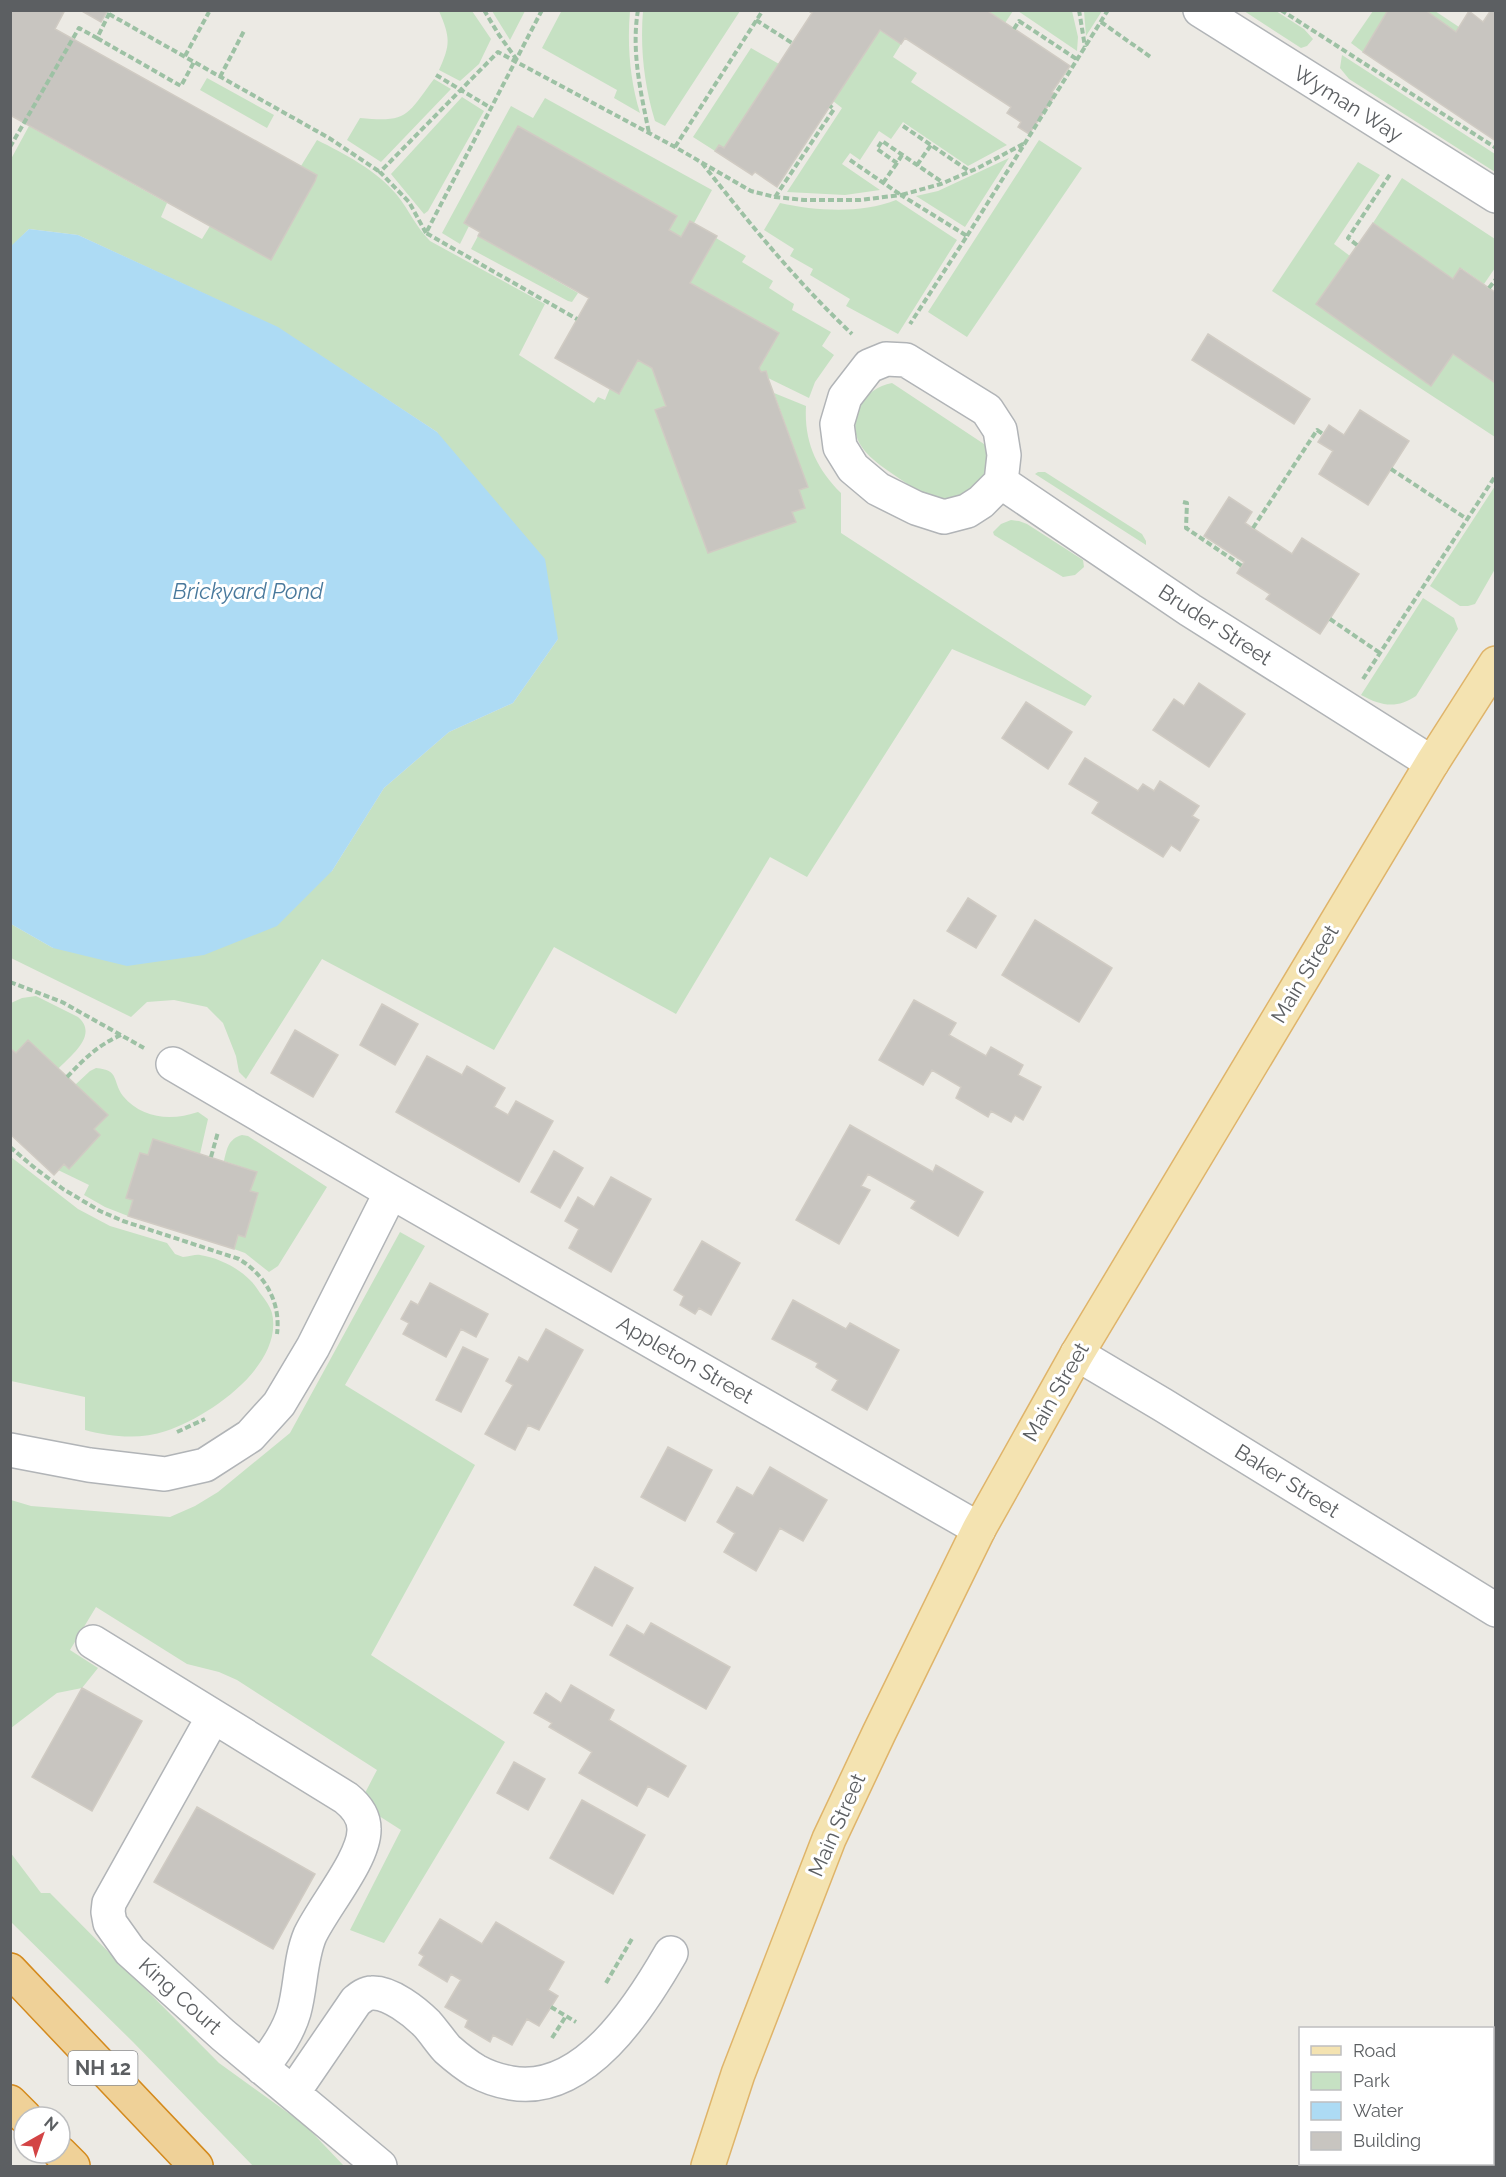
<svg xmlns="http://www.w3.org/2000/svg" width="1506" height="2177" font-family="Raleway,sans-serif">
<style>
.green{fill:#c6e1c3}
.water{fill:#addbf4}
.building{fill:#c8c5c0;stroke:#d0cbc3;stroke-width:1.5}
.lines{fill:none;stroke-linecap:round;stroke-linejoin:round}
.minor-casing{stroke:#b1b4b7;stroke-width:36}
.major-casing{stroke:#dfb46a;stroke-width:36}
.highway-casing{stroke:#d48a1d;stroke-width:36}
.path{stroke:#9dc1a4;stroke-width:4;stroke-dasharray:6 3;stroke-linecap:butt}
.minor{stroke:#fff;stroke-width:33}
.major{stroke:#f4e3b1;stroke-width:33}
.highway{stroke:#efd198;stroke-width:33}
.labels{text-anchor:middle;stroke-width:6;stroke-linejoin:round;paint-order:stroke}
.shield{fill:#fff;stroke:#8d8f91;stroke-width:1.5}
.shield-label{font-size:20px;font-weight:bold;fill:#5c5f62}
.street-label{font-size:21px;fill:#5c5f62;stroke:#fff}
.water-label{font-size:22px;font-style:italic;fill:#49799c;stroke:#fff}
</style>
<rect width="100%" height="100%" fill="#eceae4"/>
<path class="green" d="M562,10L630,11C627,45 630,80 640,113L614,98L617,90L542,48Z
M439,11H472L491,39L479,64L460,81L439,70C451,44 450,37 439,11Z
M492,11H525L510,40Z
M643,11H740L665,126L655,121C644,84 640,48 643,11Z
M986,11H1013L1005,23Z
M1018,11H1072L1078,37L1077,51Z
M1084,11H1102L1086,36Z
M1244,11H1276L1304,29L1313,39L1307,46L1301,48Z
M1373,11H1388L1363,52L1351,43Z
M1425,11H1435L1459,27L1456,32Z
M880,30L901,44L893,57L917,73L911,82L1007,145L968,166L903,122L891,139L879,131L860,160L850,153L842,164L880,190L845,195L787,192L842,108L833,101Z
M751,48L779,64L724,148L715,151L693,137Z
M1342,55L1495,154V172L1349,79L1340,68Z
M207,78L274,115L267,128L200,90Z
M434,79L451,89L381,162L347,140L360,118C408,123 407,115 434,79Z
M462,97L484,111L428,211L424,214L391,174Z
M545,98L712,190L694,223L690,221L681,237L669,230L677,216L518,127L464,223L469,226L460,244L442,233L511,106L533,118Z
M29,126L167,203L161,217L202,239L210,226L271,260L315,181L317,175L301,166L317,140C345,154 376,170 397,195C409,210 416,227 430,241L545,304L519,355L594,403L598,397L605,400L610,388L620,393L638,360L652,368L666,406L656,410L708,553L795,522L792,512L805,508L799,490L808,487L774,393L806,406C804,441 816,468 841,493V533L1092,696L1085,706L952,649L807,877L770,857L676,1014L554,947L494,1050L322,959L246,1079L239,1072L236,1056L223,1023L207,1007L174,1000L147,1002L131,1017L11,958V924L53,948L332,871L384,788L449,732L513,703L558,639L437,432L278,328L78,235L29,229L11,247V159Z
M1039,140L1082,168L967,337L928,312Z
M1009,158L965,227L916,196L938,191Z
M1358,162L1380,175L1334,244L1350,256L1316,304L1431,385L1453,354L1494,382L1495,381V437L1272,291Z
M1402,178L1495,239V268L1484,284L1461,268L1453,279L1373,223Z
M896,200L957,240L898,334L846,306L850,299L810,275L813,269L790,256L794,249L764,230L780,203C817,211 860,214 896,200Z
M478,236L578,293L572,302L568,301L471,249Z
M716,238L746,256L742,262L773,281L769,288L794,304L792,310L831,332L822,346L834,355L815,382L809,398L768,378L766,371L761,372L759,368L778,333L690,283Z
M892,383L987,446L989,475L954,502C945,500 934,500 927,497C917,492 908,484 900,479C874,461 843,443 860,407C866,393 878,386 892,383Z
M1038,472H1045L1142,534L1146,541V545L1035,474Z
M1495,486V569L1475,604L1468,606H1460L1430,586Z
M1011,520L1019,521L1027,524L1083,560L1084,567L1075,575L1063,577L994,535L993,532L1001,524Z
M1423,598L1454,618L1458,629L1416,696C1397,709 1381,706 1361,695Z
M36,996L78,1017C99,1035 71,1055 58,1069L16,1053L11,1048V1003L22,998Z
M96,1068C120,1070 112,1081 123,1096C142,1119 172,1121 198,1112L208,1119L200,1154L153,1140L148,1155L126,1198L133,1200L128,1216L105,1207L84,1195L89,1185L58,1170L64,1164L69,1168L100,1135L94,1129L108,1115L75,1085L90,1071Z
M242,1135L248,1136L327,1187L278,1266L269,1272L245,1253L234,1249L238,1235L245,1237L258,1194L250,1191L257,1172L224,1161C227,1149 228,1139 242,1135Z
M11,1157L78,1209L110,1226L167,1243L175,1254L183,1257C189,1257 196,1254 200,1255C221,1258 247,1272 258,1290C262,1296 270,1305 272,1313C284,1366 208,1417 166,1431C140,1440 111,1437 85,1430V1397L11,1381Z
M400,1232L425,1246L345,1385L475,1465L371,1655L505,1742L384,1943L350,1930L401,1830L376,1814L365,1793L377,1770L237,1680L219,1672L187,1664L96,1607L70,1650L98,1668L82,1688L57,1693L11,1728V1500L31,1506L170,1517L195,1506L218,1492L290,1433Z
M10,1852L41,1893H50L219,2063L305,2125L344,2166H253L133,2042L11,1922Z"/>
<path class="water" d="M29,229L78,235L278,327L437,432L545,559L558,639L513,703L449,732L384,788L332,871L277,926L204,955L127,966L53,948L11,924L10,247Z"/>
<path class="building" d="M10,10H65L55,29L317,175L315,181L271,260L10,115Z
M80,10H108L101,22Z
M807,10H986L1070,66L1052,92L1056,94L1029,134L1018,127L1021,122L1007,113L1011,107L905,38L901,44L880,30L777,187L755,172L752,175L715,151L719,145L724,148L812,13Z
M1388,10H1425L1456,32L1469,11L1483,22L1491,10H1496V141L1363,52Z
M518,126L677,216L669,230L681,237L690,221L717,236L690,283L779,333L759,368L761,372L766,371L768,378L808,487L799,490L805,508L792,512L796,522L708,553L655,410L666,406L652,368L638,360L619,394L555,358L589,298L478,236L480,232L464,223Z
M1373,223L1453,279L1460,268L1496,293L1494,382L1453,354L1431,386L1316,304Z
M1208,334L1310,399L1294,424L1192,360Z
M1360,410L1409,441L1368,505L1319,474L1333,451L1318,442L1329,425L1344,435Z
M1229,497L1252,512L1245,523L1292,554L1302,538L1359,574L1320,634L1266,599L1270,594L1237,573L1244,562L1204,536Z
M1199,683L1245,714L1209,767L1153,730L1174,699L1184,706Z
M1026,702L1072,732L1048,769L1002,738Z
M1085,758L1138,791L1143,784L1154,791L1160,781L1199,806L1192,816L1199,820L1180,851L1171,845L1163,857L1092,813L1099,802L1069,784Z
M968,898L996,916L976,948L947,931Z
M1035,920L1112,968L1079,1022L1002,975Z
M914,1000L956,1023L949,1035L986,1056L991,1047L1023,1065L1018,1075L1041,1087L1023,1120L1015,1115L1011,1122L991,1111L988,1117L956,1098L961,1087L932,1070L923,1085L879,1060Z
M382,1004L418,1024L395,1065L360,1045Z
M295,1030L338,1055L313,1097L271,1073Z
M28,1040L108,1115L94,1129L100,1135L69,1169L64,1164L54,1175L10,1134V1048L16,1053Z
M427,1056L462,1075L467,1066L505,1088L494,1107L508,1115L516,1101L553,1121L519,1182L396,1112Z
M850,1125L933,1172L936,1165L983,1192L958,1236L911,1208L916,1201L868,1174L861,1186L870,1190L839,1244L796,1220Z
M153,1139L257,1172L250,1191L258,1193L245,1237L238,1235L234,1249L128,1216L133,1200L126,1198L140,1153L148,1155Z
M554,1151L583,1168L560,1208L531,1192Z
M611,1177L651,1199L611,1272L569,1248L579,1229L565,1221L578,1197L594,1207Z
M702,1241L740,1263L711,1315L699,1308L695,1314L680,1305L684,1296L674,1290Z
M430,1283L488,1314L476,1337L461,1329L446,1357L403,1334L409,1323L401,1319L411,1301L418,1305Z
M793,1300L846,1329L850,1323L899,1350L867,1410L832,1390L838,1380L816,1367L818,1363L772,1339Z
M546,1329L583,1350L539,1430L528,1425L515,1450L485,1434L513,1385L506,1381L519,1357L528,1362Z
M463,1347L488,1359L461,1412L436,1400Z
M668,1447L712,1470L685,1521L641,1497Z
M770,1467L827,1500L803,1541L780,1528L756,1571L724,1552L735,1533L717,1522L737,1487L753,1496Z
M595,1567L633,1588L612,1626L574,1605Z
M651,1623L730,1667L706,1709L610,1655L627,1625L644,1635Z
M571,1685L614,1710L609,1720L686,1766L668,1797L648,1786L637,1806L579,1773L592,1752L549,1727L552,1723L534,1713L546,1693L561,1703Z
M82,1688L142,1721L92,1811L32,1777Z
M514,1762L545,1779L528,1810L497,1793Z
M582,1800L645,1835L613,1894L550,1858Z
M197,1807L315,1874L273,1949L154,1882Z
M440,1919L482,1944L496,1922L564,1962L548,1990L558,1996L539,2026L527,2019L512,2045L493,2035L490,2042L465,2027L468,2020L445,2007L461,1980L451,1974L447,1982L419,1965L424,1956L419,1953Z"/>
<g class="lines">
<g class="minor-casing">
<path id="minor" d="M1200,10L1496,196
M886,359L906,360L987,410L1000,430L1004,455L1001,482L981,502L967,511L944,517L916,508L878,489L853,468L840,447L837,424L845,397L869,366Z
M1001,482L1190,610L1432,763
M173,1064L386,1189L979,1529
M1077,1354L1163,1405L1496,1610
M10,1450L89,1465L165,1474L205,1465L250,1436L279,1404L313,1347L391,1192
M93,1642L346,1798C356,1806 364,1816 364,1829C365,1858 323,1907 310,1935C300,1959 301,1987 294,2012C288,2033 275,2050 262,2068
M213,1717L109,1903L108,1912L110,1923L130,1951L223,2035L380,2166
M293,2093L356,2001C361,1997 366,1993 372,1993C390,1992 415,2012 427,2024C434,2032 440,2041 447,2049C456,2057 466,2065 476,2071C487,2077 499,2081 511,2083C584,2096 640,2007 671,1953"/>
</g>
<g class="major-casing">
<path id="major" d="M708,2166L738,2074L829,1839L879,1733L979,1529L1077,1354L1432,763L1496,663"/>
</g>
<g class="highway-casing">
<path id="highway" d="M10,1970L196,2166
M10,2102L25,2117
M60,2153L73,2166"/>
</g>
<path class="path" d="M484,10L499,35L517,60
M542,10L426,233L577,319
M638,10C631,52 641,93 649,133
M1079,10L1085,47
M1281,10L1496,148
M109,14L329,138L380,172
M756,20L792,43
M1101,22L1152,58
M1014,29L1019,21L1078,60
M97,38L181,86L194,62
M185,56L209,12
M436,75L491,108
M220,77L244,31
M903,126L969,171
M10,147L79,28L97,38L111,10
M675,147L763,10
M902,155L897,163L877,149L882,141L942,182
M850,160L901,195L941,184L978,168L1025,143
M702,163C750,224 796,281 852,334
M917,165L931,145
M883,183L897,163
M775,197L834,109L830,106
M426,233L409,202L380,172L498,52L675,147L751,191L775,197L804,200H860L901,195L967,236L910,324
M967,236L1108,10
M1357,245L1348,238L1391,173
M1489,288L1496,279
M1391,469L1467,519
M1183,502L1187,503L1186,528L1242,566
M1253,528L1317,430L1323,434
M1330,619L1380,653
M1363,679L1496,475
M10,982L62,1002L144,1048
M67,1077C84,1059 98,1045 121,1035
M10,1147L36,1169L63,1189L100,1211L123,1221L239,1259C265,1275 281,1302 277,1334
M211,1157L218,1132
M177,1432L205,1419
M606,1983L633,1937
M551,2007L576,2022
M552,2038L566,2016"/>
<use href="#minor" class="minor"/>
<use href="#major" class="major"/>
<use href="#highway" class="highway"/>
</g>
<g class="labels">
<rect class="shield" x="68.5" y="2051" width="69" height="34" rx="4.5"/>
<g class="shield-label">
<text x="103" y="2075">NH 12</text>
</g>
<g class="street-label">
<text transform="translate(1348 104) rotate(32)" y="7">Wyman Way</text>
<text transform="translate(1215 625) rotate(33)" y="7">Bruder Street</text>
<text transform="translate(1305 974) rotate(-59)" y="7">Main Street</text>
<text transform="translate(685 1360) rotate(30)" y="7">Appleton Street</text>
<text transform="translate(1056 1392) rotate(-60)" y="7">Main Street</text>
<text transform="translate(1287 1481) rotate(32)" y="7">Baker Street</text>
<text transform="translate(837 1825) rotate(-66)" y="7">Main Street</text>
<text transform="translate(180 1996) rotate(42)" y="7">King Court</text>
</g>
<g class="water-label">
<text x="248" y="599">Brickyard Pond</text>
</g>
</g>
<rect width="1506" height="2177" fill="none" stroke="#5c5f62" stroke-width="24"/>
<rect x="1299" y="2027" width="195" height="138" fill="#ffffff" stroke="#bebfc0" stroke-width="1.5"/>
<rect x="1311" y="2046" width="30" height="9" fill="#f4e3b1" stroke="#bebfc0" stroke-width="1.5"/>
<text x="1353" y="2057" font-size="18" fill="#5c5f62">Road</text>
<rect x="1311" y="2072" width="30" height="18" fill="#c6e1c3" stroke="#bebfc0" stroke-width="1.5"/>
<text x="1353" y="2087" font-size="18" fill="#5c5f62">Park</text>
<rect x="1311" y="2102" width="30" height="18" fill="#addbf4" stroke="#bebfc0" stroke-width="1.5"/>
<text x="1353" y="2117" font-size="18" fill="#5c5f62">Water</text>
<rect x="1311" y="2132" width="30" height="18" fill="#c8c5c0" stroke="#bebfc0" stroke-width="1.5"/>
<text x="1353" y="2147" font-size="18" fill="#5c5f62">Building</text>
<g transform="translate(42 2135) rotate(40)"><circle r="28" fill="#ffffff" stroke="#bebfc0" stroke-width="1.5"/>
<path d="M0-4.5L10 22L0 15L-10 22Z" fill="#d34445"/>
<text y="-9" font-size="16" font-weight="bold" text-anchor="middle" fill="#5c5f62">N</text>
</g>
</svg>
